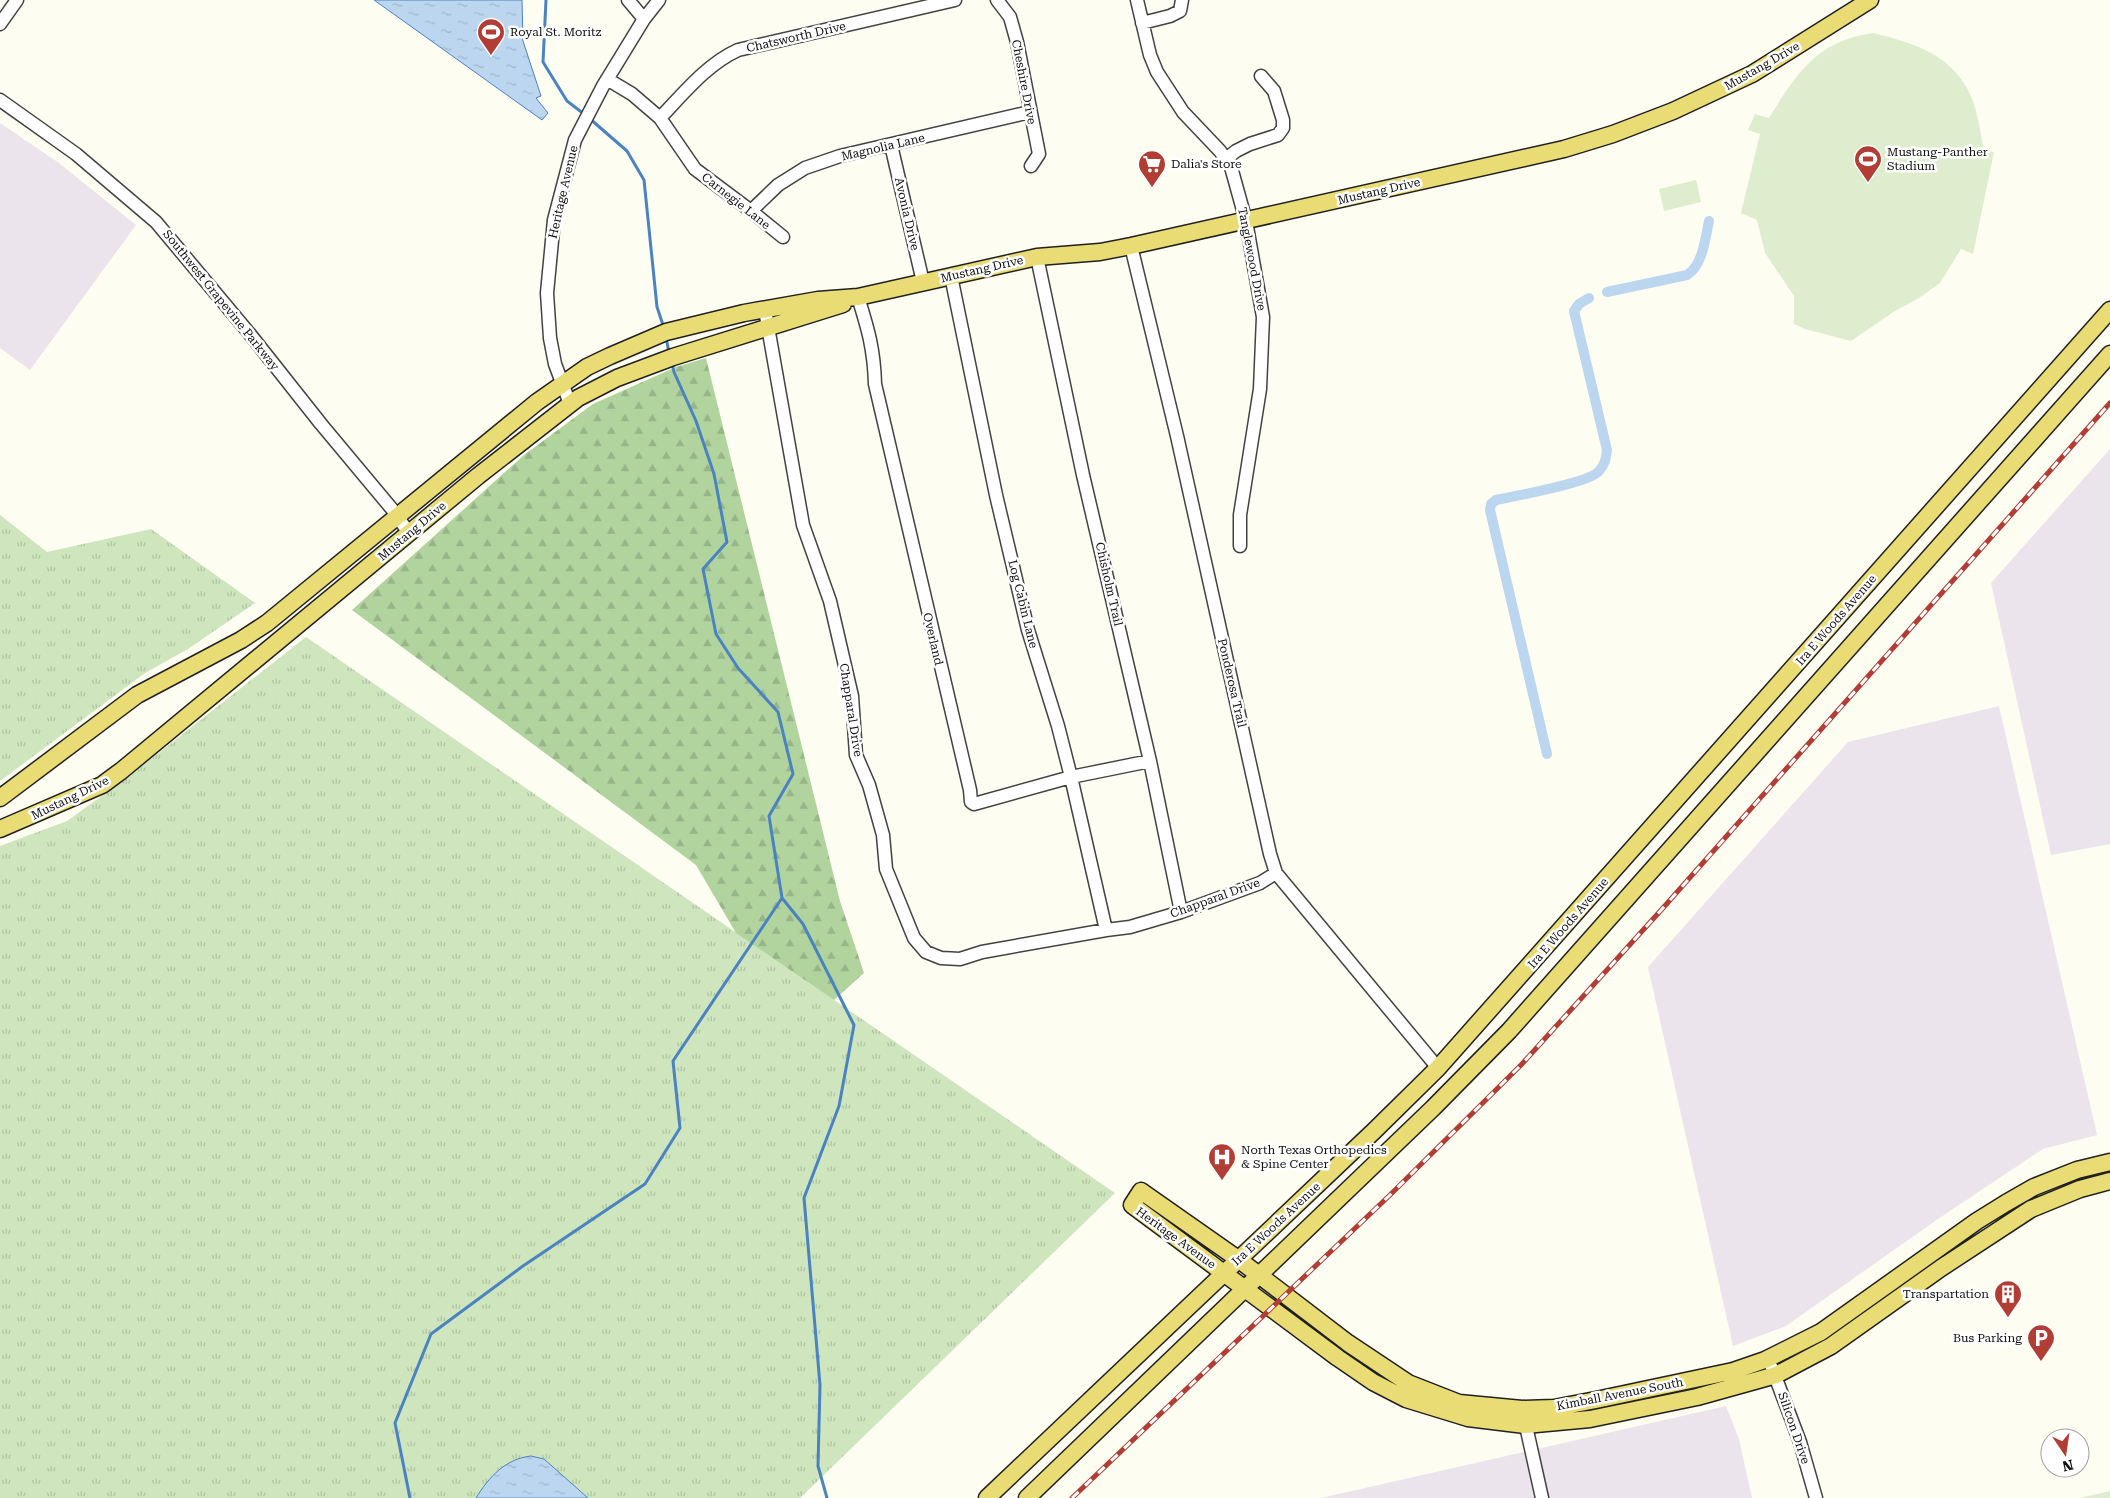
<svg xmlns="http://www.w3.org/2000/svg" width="2110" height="1498" font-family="'Roboto Serif',serif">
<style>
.industrial{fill:#ece4ec}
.grass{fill:url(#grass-tufts)}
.forest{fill:url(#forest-firs)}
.pitch{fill:#dfedcf}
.water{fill:url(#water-ripples);stroke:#4a83c0}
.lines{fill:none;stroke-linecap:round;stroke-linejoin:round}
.stream{stroke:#4a83c0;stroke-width:3}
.canal{stroke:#bcd6f0;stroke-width:10}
.minor-casing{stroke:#424242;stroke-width:15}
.major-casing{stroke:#202020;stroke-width:19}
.minor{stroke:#fff;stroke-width:12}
.major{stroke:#eadc75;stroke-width:16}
.rail-casing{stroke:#b13d35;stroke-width:5}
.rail{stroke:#fff;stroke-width:3;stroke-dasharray:9;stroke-linecap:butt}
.labels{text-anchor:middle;stroke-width:5;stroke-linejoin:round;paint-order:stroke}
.poi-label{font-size:12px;fill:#0f0f0f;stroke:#fff;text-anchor:start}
.street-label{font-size:12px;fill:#0f0f0f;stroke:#fff}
</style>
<defs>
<pattern id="grass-tufts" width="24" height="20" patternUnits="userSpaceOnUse" patternTransform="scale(1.25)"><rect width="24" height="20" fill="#cee5be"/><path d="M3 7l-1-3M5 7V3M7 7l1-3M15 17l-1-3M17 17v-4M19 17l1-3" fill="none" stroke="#b0c3a2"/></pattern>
<pattern id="forest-firs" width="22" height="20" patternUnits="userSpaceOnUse" patternTransform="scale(1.25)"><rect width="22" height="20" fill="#b1d49f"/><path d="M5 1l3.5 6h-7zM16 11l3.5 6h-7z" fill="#97b588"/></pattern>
<pattern id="water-ripples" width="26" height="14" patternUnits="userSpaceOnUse" patternTransform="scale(1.25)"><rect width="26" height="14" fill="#bcd6f0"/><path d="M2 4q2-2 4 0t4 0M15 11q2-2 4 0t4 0" fill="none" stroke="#a0b6cd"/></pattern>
</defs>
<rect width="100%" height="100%" fill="#fefdf2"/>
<path class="industrial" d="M0,123L59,163L136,225L30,370L0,348Z
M2110,449V844L2051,855L1991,583Z
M1999,706L2097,1135L2043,1149L1938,1219L1786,1326L1733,1346L1648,967L1848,742Z
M1726,1406L1739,1439L1752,1498H1321Z"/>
<path class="grass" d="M0,515L47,552L151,529L255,603L188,649L145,673L0,781Z
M306,637L1115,1193L800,1498H0V846L67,821L132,774Z"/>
<path class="forest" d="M706,358L840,901L864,973L834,1000L736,933L696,865L352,610L524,455L593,404L676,367Z"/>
<path class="pitch" d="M1873,33C1914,43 1951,54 1970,94C1978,111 1980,132 1984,150L1994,152L1973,254L1961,249L1940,283L1919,298L1895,311L1851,341L1805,329L1794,324V296L1765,253L1757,220L1741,213L1760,134L1748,130L1755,114L1769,118C1796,74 1818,40 1873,33Z
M1696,180L1701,202L1664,211L1659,189Z
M2110,1491V1498H2080Z"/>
<path class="water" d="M374,0H522L523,41L541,96L536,98L548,113L542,120Z
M531,1456L544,1459L588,1498H476C489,1477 505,1459 531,1456Z"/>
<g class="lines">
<path class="stream" d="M546,0L543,62L567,101L584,114
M589,118L627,151L644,180L657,307L664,328
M666,337L669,353
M782,898L803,924L854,1025L839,1106L804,1198L820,1385L818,1466L827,1498
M410,1498L395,1423L431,1334L523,1266L645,1184L680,1128L673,1061L782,898L769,816L793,774L778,712L738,668L716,634L703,569L727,542L714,474L696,421L674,372L672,364"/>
<path class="canal" d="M1607,292L1687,275C1703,265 1705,239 1709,221
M1547,754L1490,510L1491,504L1496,500C1514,496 1590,483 1599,471C1605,465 1606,458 1607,450L1574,311L1579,304L1589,298"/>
<g class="minor-casing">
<path id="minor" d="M628,0L644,19
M997,0L1010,17L1017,42L1039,154L1031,166
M1137,0L1150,55L1157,72L1183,112L1220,151L1231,167L1246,221L1263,317L1260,389L1240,515V546
M1142,23L1170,16L1180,11L1182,0
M0,24L17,0
M607,79L632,94L660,118L695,169L751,211L783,237
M0,100L76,154L156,222L249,333L321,424L392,509L409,533
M660,118C683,94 707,64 738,50L955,0
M891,145L923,282
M1226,159L1236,151L1250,144L1278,135L1283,128V120L1274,91L1261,76
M751,211L778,185L805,168L840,156L1030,112
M1131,246L1177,436L1270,854L1276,873L1438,1068
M1037,257L1083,475L1150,761L1181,912
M951,276L996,495L1028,630L1058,726L1071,777L1106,930
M858,297C868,329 874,349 875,384L970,790L971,802L974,804L1071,777L1150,761
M765,310L803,525L830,601L852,696L856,755L869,785L883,835L886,869L914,938L926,952L941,958L960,959L982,952L1106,930L1130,927L1181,912L1260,883L1276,873
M570,404L555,364L550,338L547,293L554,220L575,140L603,86L644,19L659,0
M1772,1368L1800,1442L1816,1498
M1524,1417L1542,1498"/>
</g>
<g class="major-casing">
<path id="major" d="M0,798L137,695L241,640L267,623L537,402L587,367L610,356L666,332L744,313L818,300L858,297L1037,257L1100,252L1131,246L1564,149L1613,134L1673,111L1752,74L1870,0
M0,829L102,785L121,771L478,476L578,398L617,378L673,357L843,304
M2110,1162L2077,1170L2034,1187L2006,1203L1977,1221L1821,1332L1765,1360L1733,1371L1596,1400L1554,1408L1522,1409L1459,1403L1408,1383L1348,1343L1238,1259L1141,1191L1132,1205L1338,1358L1373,1382L1406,1399L1468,1418L1525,1425L1590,1419L1697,1397L1776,1375L1831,1346L1941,1268L2031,1209L2080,1189L2110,1181
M987,1498L1374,1131L1438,1068L2110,310
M1027,1498L1433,1108L1509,1031L2110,354"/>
</g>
<use href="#minor" class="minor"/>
<use href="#major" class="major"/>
<g class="rail-casing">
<path id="rail" d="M1072,1498L1390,1195L1521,1065L1663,908L2110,403"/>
</g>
<use href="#rail" class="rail"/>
</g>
<defs>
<g id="stadium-pin" transform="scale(1.4375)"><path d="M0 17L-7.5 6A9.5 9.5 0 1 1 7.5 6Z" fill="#b13d35" stroke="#fff"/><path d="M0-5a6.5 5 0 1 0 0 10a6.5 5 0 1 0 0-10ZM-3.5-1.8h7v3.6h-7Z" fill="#fff"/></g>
<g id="supermarket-pin" transform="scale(1.4375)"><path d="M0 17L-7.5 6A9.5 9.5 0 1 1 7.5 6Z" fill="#b13d35" stroke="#fff"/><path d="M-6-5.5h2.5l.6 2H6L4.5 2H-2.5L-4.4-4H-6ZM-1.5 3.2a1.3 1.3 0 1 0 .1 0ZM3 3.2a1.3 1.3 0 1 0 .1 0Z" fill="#fff"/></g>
<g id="hospital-pin" transform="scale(1.4375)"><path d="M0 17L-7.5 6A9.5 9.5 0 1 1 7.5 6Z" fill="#b13d35" stroke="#fff"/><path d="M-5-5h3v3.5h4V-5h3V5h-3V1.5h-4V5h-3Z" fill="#fff"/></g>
<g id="building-pin" transform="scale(1.4375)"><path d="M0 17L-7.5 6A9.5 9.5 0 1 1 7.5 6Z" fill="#b13d35" stroke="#fff"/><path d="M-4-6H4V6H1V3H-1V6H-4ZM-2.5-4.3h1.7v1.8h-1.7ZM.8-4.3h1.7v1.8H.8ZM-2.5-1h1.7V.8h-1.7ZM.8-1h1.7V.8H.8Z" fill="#fff"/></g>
<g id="parking-pin" transform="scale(1.4375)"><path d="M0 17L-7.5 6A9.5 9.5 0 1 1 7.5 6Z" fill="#b13d35" stroke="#fff"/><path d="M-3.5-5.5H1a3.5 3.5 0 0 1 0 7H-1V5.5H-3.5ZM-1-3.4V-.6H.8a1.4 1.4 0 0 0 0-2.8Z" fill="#fff"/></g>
</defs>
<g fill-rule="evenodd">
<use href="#stadium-pin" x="491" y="32"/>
<use href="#stadium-pin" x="1868" y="159"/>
<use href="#supermarket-pin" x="1152" y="164"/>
<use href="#hospital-pin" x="1222" y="1157"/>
<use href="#building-pin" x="2008" y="1294"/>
<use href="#parking-pin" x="2041" y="1338"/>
</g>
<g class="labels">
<g class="poi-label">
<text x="510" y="36">Royal St. Moritz</text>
<text x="1887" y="156">Mustang-Panther<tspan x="1887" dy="14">Stadium</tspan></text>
<text x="1171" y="168">Dalia's Store</text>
<text x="1241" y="1154">North Texas Orthopedics<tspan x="1241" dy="14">&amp; Spine Center</tspan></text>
<text x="1989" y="1298" text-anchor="end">Transpartation</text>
<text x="2022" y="1342" text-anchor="end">Bus Parking</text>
</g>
<g class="street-label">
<text transform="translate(796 37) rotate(-13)" y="4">Chatsworth Drive</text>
<text transform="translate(1762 66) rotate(-30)" y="4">Mustang Drive</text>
<text transform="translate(1024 82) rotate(79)" y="4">Cheshire Drive</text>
<text transform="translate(883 147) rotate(-13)" y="4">Magnolia Lane</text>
<text transform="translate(1379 191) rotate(-13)" y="4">Mustang Drive</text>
<text transform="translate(563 192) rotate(-77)" y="4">Heritage Avenue</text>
<text transform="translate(736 201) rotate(38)" y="4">Carnegie Lane</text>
<text transform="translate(907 214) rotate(77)" y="4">Avonia Drive</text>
<text transform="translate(1252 259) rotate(79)" y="4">Tanglewood Drive</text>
<text transform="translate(982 269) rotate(-13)" y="4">Mustang Drive</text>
<text transform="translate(221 300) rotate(51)" y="4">Southwest Grapevine Parkway</text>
<text transform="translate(412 531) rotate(-40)" y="4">Mustang Drive</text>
<text transform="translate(1109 584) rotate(77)" y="4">Chisholm Trail</text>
<text transform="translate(1023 604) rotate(76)" y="4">Log Cabin Lane</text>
<text transform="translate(1836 620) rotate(-49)" y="4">Ira E Woods Avenue</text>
<text transform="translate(933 639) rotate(77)" y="4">Overland</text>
<text transform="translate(1232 683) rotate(77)" y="4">Ponderosa Trail</text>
<text transform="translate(851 710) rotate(81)" y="4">Chapparal Drive</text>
<text transform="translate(70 798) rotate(-26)" y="4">Mustang Drive</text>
<text transform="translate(1215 898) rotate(-20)" y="4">Chapparal Drive</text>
<text transform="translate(1568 923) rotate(-49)" y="4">Ira E Woods Avenue</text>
<text transform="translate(1276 1224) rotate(-43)" y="4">Ira E Woods Avenue</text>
<text transform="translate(1176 1238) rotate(36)" y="4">Heritage Avenue</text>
<text transform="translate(1620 1394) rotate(-11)" y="4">Kimball Avenue South</text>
<text transform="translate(1794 1428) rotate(71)" y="4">Silicon Drive</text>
</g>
</g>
<g transform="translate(2065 1453) rotate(167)"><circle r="24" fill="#ffffff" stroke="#9f9f9f"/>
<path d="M0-4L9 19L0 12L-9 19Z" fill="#b13d35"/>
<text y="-8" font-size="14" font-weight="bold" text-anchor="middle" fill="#0f0f0f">N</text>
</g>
</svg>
